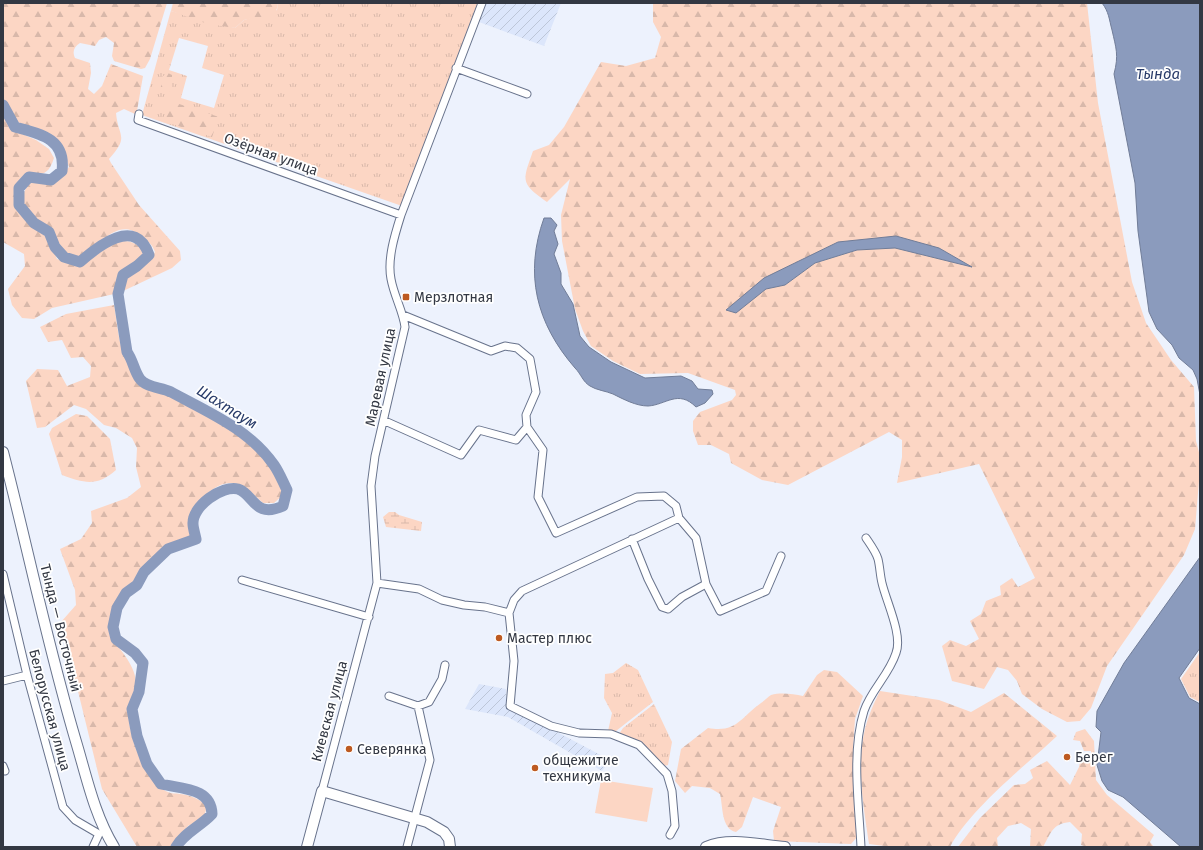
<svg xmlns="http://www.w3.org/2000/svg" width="1203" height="850" font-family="'Fira Sans',sans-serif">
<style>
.industrial{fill:url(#industrial-furrows)}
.grass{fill:url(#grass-tufts);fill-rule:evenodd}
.forest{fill:url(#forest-firs);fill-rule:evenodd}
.wetland{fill:url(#wetland-marsh)}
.pitch{fill:#fcd6c4}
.water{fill:#8b9bbd;stroke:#717d98}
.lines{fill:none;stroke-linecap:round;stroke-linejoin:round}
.river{stroke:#8b9bbd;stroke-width:11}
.street-casing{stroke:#68738c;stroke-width:9}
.secondary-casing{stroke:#68738c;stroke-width:12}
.street{stroke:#fff;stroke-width:7}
.secondary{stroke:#fff;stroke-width:10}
.poi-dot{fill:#bd5a21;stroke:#fff;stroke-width:1.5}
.labels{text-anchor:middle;stroke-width:3.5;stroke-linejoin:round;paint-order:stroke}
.street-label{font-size:14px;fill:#333843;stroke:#fff}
.poi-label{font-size:14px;fill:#333843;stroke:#fff;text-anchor:start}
.water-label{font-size:15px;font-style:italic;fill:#283b69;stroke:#fff}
</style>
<defs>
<pattern id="industrial-furrows" width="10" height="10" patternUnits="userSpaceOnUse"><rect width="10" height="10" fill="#dce6fb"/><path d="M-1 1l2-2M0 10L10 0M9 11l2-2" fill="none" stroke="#bdc6d8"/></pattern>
<pattern id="grass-tufts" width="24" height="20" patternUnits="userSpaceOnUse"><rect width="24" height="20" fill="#fcd6c4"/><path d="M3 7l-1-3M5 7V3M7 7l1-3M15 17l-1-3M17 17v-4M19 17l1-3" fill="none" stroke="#d8b8aa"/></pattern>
<pattern id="forest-firs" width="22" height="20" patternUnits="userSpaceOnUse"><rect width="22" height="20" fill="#fcd6c4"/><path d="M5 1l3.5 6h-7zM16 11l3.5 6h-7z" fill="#d8b8aa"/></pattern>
<pattern id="wetland-marsh" width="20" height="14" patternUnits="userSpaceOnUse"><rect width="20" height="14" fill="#fcd6c4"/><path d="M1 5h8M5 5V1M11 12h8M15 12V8" fill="none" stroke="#d8b8aa"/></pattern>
</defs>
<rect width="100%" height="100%" fill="#edf2fd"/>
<path class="industrial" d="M486,3H561L544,46L479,22Z
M479,684L506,689V705L610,760L602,771L508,717L465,709Z"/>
<path class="grass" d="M173,3L171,11L235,28L244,20L277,10L278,3H479L402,206L142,115ZM179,38L208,46L202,68L224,75L214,108L181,98L187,76L169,70Z
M1200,652V702L1190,697L1181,679Z
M626,663L638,670L653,702L616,731H608L612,713L604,698L605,674L613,673Z
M654,704L672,742L668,765L664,766C652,751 637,739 619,734L623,728Z"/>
<path class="forest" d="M3,3H167L150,59L145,68L141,69L114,61L112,56L114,43L106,37L99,40L95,46L80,43C74,47 72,51 75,58L90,63L91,73L88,89L94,94L102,86L111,64L143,76L137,111L135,114L124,109L116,113C118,137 130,136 109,159L111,163L139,205L180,251L181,260L172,268L121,292L127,275L142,266L151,259L155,252C152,244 148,241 141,236C112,212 93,261 74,258C57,255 59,241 51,232C47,227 40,225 35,222C29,216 25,208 21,201C24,193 27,180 38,181C41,181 45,183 48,183C56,182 63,173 69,167L62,146L57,139L27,128L15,120L3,100Z
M173,3H278C277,14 270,21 260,25L254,18L244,20L235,28L208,24L171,11Z
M653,3H1087L1098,103L1132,282L1146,323L1171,360L1194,387L1196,441L1200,456V469L1195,529L1184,555L1107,666L1091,708L1080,721L1067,722L1042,709L1022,694L1017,681L1008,670L997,667L984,689L952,681L942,646L950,640L966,646L979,639L970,621L981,614L986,601L1001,595L1000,586L1012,578L1018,587L1035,578L979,464L897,483L902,457V440L889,432L788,485L762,480L731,463L729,454L711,445H698L693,431V421L700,412L732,400L736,395L735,390L688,373L640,374L613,361L591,346L583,331L575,309L562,241L561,215L570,179L547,202C519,183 523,180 533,151L549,145L564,127L601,62L626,66L655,58L661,37L653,22ZM838,242L939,248L970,266L895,248L857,250L815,263L785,285L766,289Z
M168,73L172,75V89L167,93L160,91L163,76Z
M170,101L219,117L212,137L163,121Z
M3,113L13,130L36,140L49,149L54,158C45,187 32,163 19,185C11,199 20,215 31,225C36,230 42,232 46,237C51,243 54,252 57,259L80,265C98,252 125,226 144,252L136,264L120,274L114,294L52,308L34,319L22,318L12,305L8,289L25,266L24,254L3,242Z
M114,305C117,321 118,338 123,353C126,359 130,366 134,372C135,375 137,380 140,382C147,391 160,391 170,396C207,412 279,451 283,495L274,503H263C255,496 244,484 233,483C213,481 192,506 189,524C189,528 190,532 191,536L162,548L139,571L133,582L120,595L112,615L109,634C119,649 134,663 136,681C138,695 131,697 129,707C126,726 138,760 150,776C153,781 162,790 168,792C171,794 176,793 180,794C190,795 200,799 207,806L204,817L199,824L189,825L170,847H137L102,789L61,622L76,605L75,590L60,549L81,539L92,523L91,511L127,498L141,487L136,467L137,448L132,438L116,428L104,425L86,409L74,405L45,427L37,428L26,381L37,369L58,370L67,386L90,377L91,366L83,357L71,358L62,340L48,342L40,327L66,314Z
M76,414L87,416L110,439L116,470C97,487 84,483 62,475L49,434L52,428Z
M824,670L837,672L863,696L855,719L853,750L858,836L851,844L774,841L773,831L781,807L753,797L742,827L736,832C721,829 723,806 720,794L710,788L692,786L685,793L675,781L681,749L708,728C737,733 740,718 761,703C764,701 768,697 771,695C781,692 793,694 803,696L817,675Z
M880,691L939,700L971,712L1004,693L1057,736C1025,766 970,809 950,847H892L869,844C863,803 854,756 869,716C872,707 876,699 880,691Z
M1085,729L1094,741L1096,780L1107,795L1154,835L1150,842L1154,847H1087L1081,845L1082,834L1070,822C1052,824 1051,833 1043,847H1030L1031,829L1021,823L1008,826L997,838L998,847H958L980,818L1014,785L1025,784L1033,778L1030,770L1047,761L1070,785L1079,767L1081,757H1091V751H1084L1080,741L1073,740L1076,732Z"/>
<path class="wetland" d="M389,512H395L399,515L422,522L421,531L386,527L383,517Z"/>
<path class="pitch" d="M601,780L653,788L647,822L595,813Z"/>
<path class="water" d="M1102,3H1200V395L1197,379L1193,370L1179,358L1172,345L1157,329L1149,312L1138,231L1135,183L1114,74C1119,55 1116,48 1112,30C1109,19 1109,12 1102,3Z
M544,218H551L557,225L554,231L558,244L554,254L561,273V284L573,304L580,336L589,347L611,362L645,378L681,376L692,381L698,389L712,390L713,394L705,403L696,407C678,389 666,405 648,406C636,406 623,399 613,394C606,391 596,390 590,386C583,382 581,374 575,368C536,323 524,274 544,218Z
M896,236L939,248L972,267L895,248L857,250L815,263L785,285L766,289L736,313L726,310L764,278L838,242Z
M1200,557V648L1179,678L1189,698L1200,704V847H1181L1123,797L1108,790L1102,781L1097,765L1101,732L1096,727L1097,711L1124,663Z"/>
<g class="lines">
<path class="river" d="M3,105L15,127C41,134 66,139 62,171L51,180L29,177L19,188V205L34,223L49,232L55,247L64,257L80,262C98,246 136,216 149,255L137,266L123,275L118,294L127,352C133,360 134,371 140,379C147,388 161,387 171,392C208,412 249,429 274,465C279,472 283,482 287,490L283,506C254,519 254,494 238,489C222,485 192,506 193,524C193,528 195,534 196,539L168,549L144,572L137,585L126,593L117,608L113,627L116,639L135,653L143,663L139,692L132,709L137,736L147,764L161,784C183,789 211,788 212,814C201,826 184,833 176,847"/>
<g class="street-casing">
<path id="street" d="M456,68L527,94
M139,114L138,120L401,215
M403,315L491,351L505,346L517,348L530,359L536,392L526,415L527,427
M385,421L461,455L479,430L516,440L527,427L543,450L538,497L556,533L637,497L664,496L676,506L679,518
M632,539L648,579L662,607L668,609L682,597L706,584
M3,574L27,675L63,807L75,820L99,834L93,847
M242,580L369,617
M377,583L419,589L442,600L464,605L485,607L509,613
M3,681L27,675
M389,696L418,706L430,760L407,847
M418,706L429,702L442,679L445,665
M3,766L5,771
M322,791L377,583L371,486L375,456L405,327C403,311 394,296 391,279C387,259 395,234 401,215L482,3
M670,835L675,826L672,791L667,774L639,745L611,734L579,733L551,726L510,706L514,661L509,613L514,600L522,591L679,518L696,538L706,584L720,611L766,591L781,556
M861,847C859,805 851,752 864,711C871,690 889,675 896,653C903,635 886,601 882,583C880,575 880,567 878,559C876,552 870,544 866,538"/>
</g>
<g class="secondary-casing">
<path id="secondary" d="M3,452C28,549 48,648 77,745C87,779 95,816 114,847
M307,847L322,791L427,822L444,832L449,839L450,847
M706,847C730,837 760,845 785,847"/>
</g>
<use href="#street" class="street"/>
<use href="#secondary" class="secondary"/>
</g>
<g class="poi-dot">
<rect x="402" y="293" width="8" height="8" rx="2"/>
<circle cx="499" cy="638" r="4"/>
<circle cx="349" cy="749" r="4"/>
<circle cx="1067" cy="757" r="4"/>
<circle cx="535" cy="768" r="4"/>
</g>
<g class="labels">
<g class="street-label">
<text transform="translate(271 154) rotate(20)" y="5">Озёрная улица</text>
<text transform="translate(380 377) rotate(-78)" y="5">Маревая улица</text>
<text transform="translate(61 628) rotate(76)" y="5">Тында — Восточный</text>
<text transform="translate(50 710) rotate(75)" y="5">Белорусская улица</text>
<text transform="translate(329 711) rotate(-75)" y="5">Киевская улица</text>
</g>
<g class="poi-label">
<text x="414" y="302">Мерзлотная</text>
<text x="507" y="643">Мастер плюс</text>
<text x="357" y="754">Северянка</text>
<text x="1075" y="762">Берег</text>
<text x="543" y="765">общежитие<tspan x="543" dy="16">техникума</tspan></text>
</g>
<g class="water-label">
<text x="1158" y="79">Тында</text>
<text transform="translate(227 407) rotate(32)" y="5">Шахтаум</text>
</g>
</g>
<rect width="1203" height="850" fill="none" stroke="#333843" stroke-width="8"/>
</svg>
